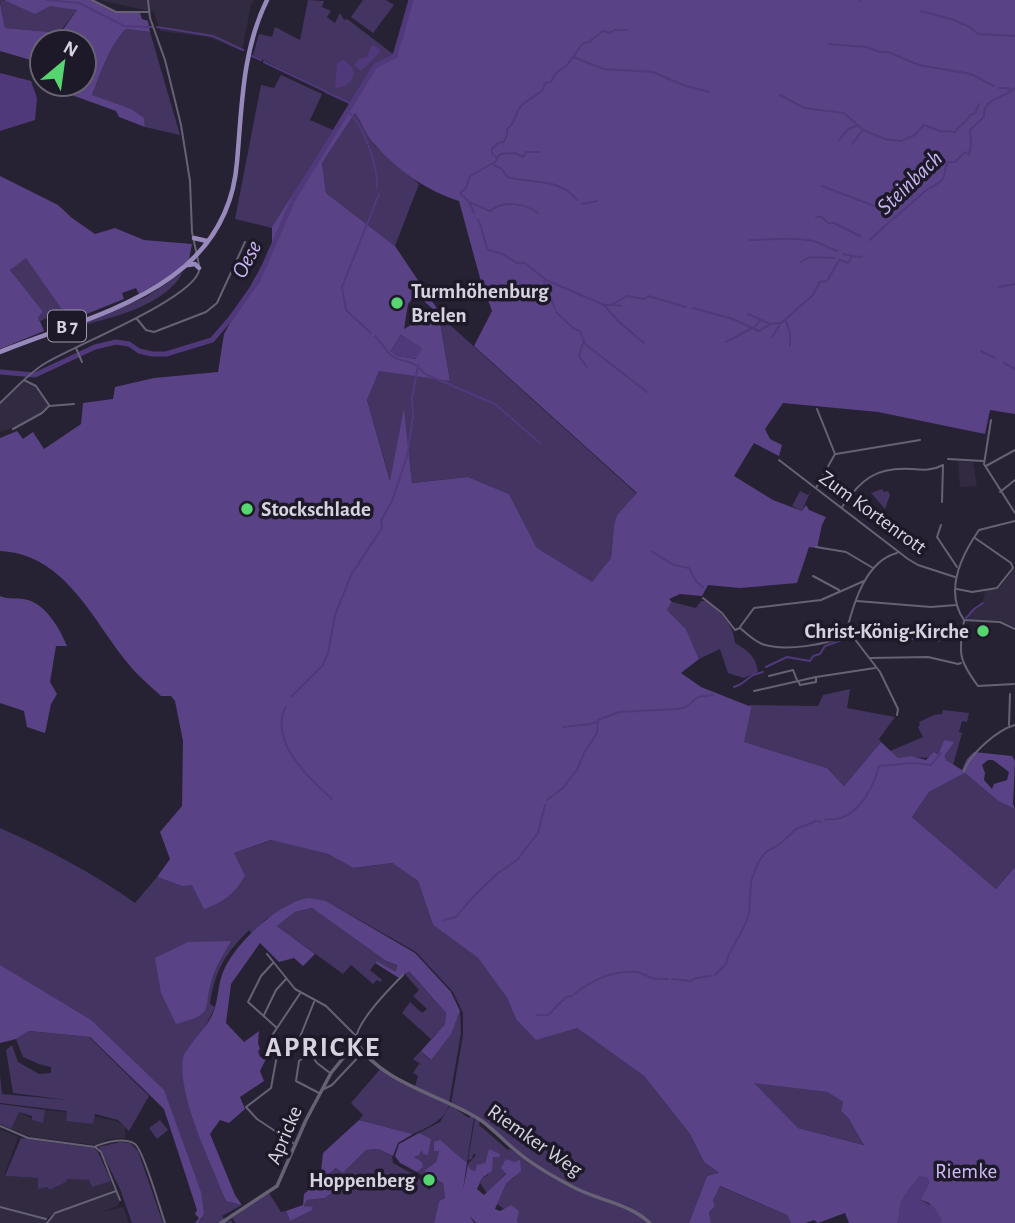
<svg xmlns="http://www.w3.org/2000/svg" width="1015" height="1223" font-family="'Alegreya Sans',sans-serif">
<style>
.built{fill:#312a41}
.green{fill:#433462}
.forest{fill:#594285;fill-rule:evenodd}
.water{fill:#50397b}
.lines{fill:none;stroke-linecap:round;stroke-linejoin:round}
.stream{stroke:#50397b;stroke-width:2}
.river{stroke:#50397b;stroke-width:5}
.minor{stroke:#666174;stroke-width:2}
.tertiary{stroke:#666174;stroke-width:3.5}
.primary{stroke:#9889bc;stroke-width:4.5}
.poi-dot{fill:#57d570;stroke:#1e1929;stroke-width:2.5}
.labels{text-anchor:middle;stroke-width:7;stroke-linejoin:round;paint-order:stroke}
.shield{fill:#1e1929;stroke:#9f9ba8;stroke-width:2}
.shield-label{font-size:19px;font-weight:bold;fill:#d6d3de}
.poi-label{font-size:21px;font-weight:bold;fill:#d6d3de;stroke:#1e1929;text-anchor:start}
.street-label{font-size:21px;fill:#d6d3de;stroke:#1e1929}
.park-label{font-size:21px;fill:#cdbcf7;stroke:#1e1929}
.water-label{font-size:23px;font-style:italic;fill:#c7b6f1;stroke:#1e1929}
.district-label{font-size:28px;font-weight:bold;letter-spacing:2px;fill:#d6d3de;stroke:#1e1929}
</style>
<rect width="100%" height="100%" fill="#272233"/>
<path class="built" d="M99,0H254L251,5L242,51L208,37L160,31L154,12Z
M24,380L36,386L49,406L24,425L0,432V403Z
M958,461L973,462L977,486L960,487Z
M1015,569V627L1000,620L973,621L966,618L973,609L983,602L985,590H997Z
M45,1110L67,1112V1121L93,1124V1116L117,1121L125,1127V1138L109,1139L95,1145L32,1137L11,1129L18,1112L42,1123Z
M0,1129L18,1137L4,1176L89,1180L92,1186L111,1181L114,1190L55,1212L47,1218L0,1206Z
M117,1192L120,1201L117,1206L102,1212L123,1207L129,1223H49L51,1218L59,1212Z
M0,1208L47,1220L46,1223H0Z"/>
<path class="green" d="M0,0L62,6L77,10L57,35L51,32L5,28Z
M308,0L324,1L322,7L331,11L327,17L335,23L340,13L344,20L347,19L393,54L374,66L351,103L253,55L259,34L272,37L275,27L300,40Z
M363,0H386L394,5L373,33L351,17Z
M126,29L150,32L180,135L145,127L144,118L92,95C101,73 109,46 126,29Z
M281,75L322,94L310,120L333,130L272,228L235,219L261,85L274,88Z
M355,113L374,145L419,184L395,246L326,193L322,163Z
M26,257L62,310L39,321L10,269Z
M183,272C166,305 113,318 79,326L78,324L146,297Z
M439,315L637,494L617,515L614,525L611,558L592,583L537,548L509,494L468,477L412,483L404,411L391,483L367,400L379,370L450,381Z
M812,488L802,511L792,506L800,491L808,495Z
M882,489L884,492L888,491L890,495L885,509L871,493Z
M701,601H707C720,612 734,625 735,643C748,651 756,656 758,672L744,678L728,673L720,649L699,659L686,629L667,610L672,602L696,608Z
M850,689L847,708L895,717L879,739L881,742L844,786L827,768L743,742L752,705L818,706L823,695Z
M943,710L969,713L967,722L962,721L959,732L962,733L953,765L946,760L944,740L938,756C924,760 913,755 898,759L890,751L923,737L918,727L920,725L919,722L934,715L942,714Z
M965,773L998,801L1015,809V867L996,889L912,817L929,792Z
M0,828C47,849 93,873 135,903L157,877L182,886L234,853L272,840L328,854L353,868L392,863L418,881L433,925L478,958L507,998L516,1019L577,1028L644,1076L690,1134L704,1162L720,1174L707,1176L689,1223H651L628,1206L594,1196L565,1182L517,1151L490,1126L451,1104L463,1035V1013L453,992L416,952L326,901L267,918L252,933L249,930C225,954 215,970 210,1004L215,1007L204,1029L186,1051L226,1200L242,1205L222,1216L226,1222L231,1220L233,1223H198L202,1218L164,1109L118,1049L0,981Z
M312,908L386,961L397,965L396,973L377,961L370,970L382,980L380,982L377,980L373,984L351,965L343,974L277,926L295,912Z
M408,970L446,1013L445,1024L431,1039L402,1013L410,1002L422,1013L427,1009L413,996L419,990L404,973Z
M460,1011L461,1033L449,1103L415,1086L418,1076L413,1073L419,1064L422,1065L413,1059L421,1051L430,1060L458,1017Z
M29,1031L89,1037L149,1096L129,1131L118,1120L95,1114L93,1124L66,1121L67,1111L0,1103V1075L2,1094L68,1100L13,1093L6,1050L12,1045L18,1062L39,1074L51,1073V1067L39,1064L23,1057L16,1039Z
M381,1068L398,1079L449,1105C443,1122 428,1127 413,1134L359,1120L363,1115L351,1103Z
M753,1082L827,1092L843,1102L841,1111L849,1119L865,1145L798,1128L761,1093Z
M0,1104L45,1110L43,1123L32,1120V1116L19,1112L11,1129L0,1124Z
M450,1105L469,1118L471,1115L474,1117L467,1162L451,1152L439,1151L436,1162L425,1170L424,1174L443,1183L445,1198L439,1201L434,1223H236L232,1218L269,1193L281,1212L286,1211L290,1221L304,1207L307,1200L325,1198L338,1187L329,1174L337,1168L343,1173L366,1150L378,1149L392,1156L393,1163L418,1177L429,1190L434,1183L417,1172L423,1166L413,1157L423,1149L428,1155L430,1139L419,1133L440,1122Z
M475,1118L480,1121L479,1125L508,1150L510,1149L575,1190L628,1208L649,1223H518L511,1205L504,1209L497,1204L506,1184L515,1177L506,1173L487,1193L480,1183L482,1178L488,1175L487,1155L485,1163L475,1171L470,1169L468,1164L476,1155L473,1154L472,1159L468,1160Z
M160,1120L168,1130L157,1139L149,1128Z
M21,1138L94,1148L98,1152L111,1181L92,1187L89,1180L67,1179L66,1182L49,1190L47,1187L38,1189V1178L5,1176Z
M120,1142L130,1143L138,1151L163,1223H132L120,1189L99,1147Z
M719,1186L787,1215L791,1223H711L709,1212L715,1206L713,1200Z"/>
<path class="forest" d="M4,0H92L116,12L140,13L142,19L148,21L150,32L126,29C109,46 101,73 92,95L131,109L144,118L145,127L119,117L116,111L55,89L56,84H84V42H54L77,10L50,6L35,14Z
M410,0H1015V414L990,410L985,434L878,412L783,403L765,429L770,439L782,445L779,456L754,443L734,476L773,500L802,511L806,505L809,510L826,517L822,525L817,548L809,547L797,583L740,588L708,585L702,596L680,594L669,599L672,602L667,610L686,629L699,659L681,673L701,687L749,706L752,705L744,742L827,768L844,786L881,742L898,758L911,756L926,760L934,752L938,755L944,740L954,742L945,755L946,760L962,770L967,759L974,752L1012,756L1015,761L1013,804L1015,809L998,801L965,773L929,792L912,817L996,889L1015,867V1223H940L941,1220L929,1203L921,1200L900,1215L897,1223H849L845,1213L818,1223L814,1220L805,1223H791L787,1215L720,1186L713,1200L715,1206L709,1212L711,1223H689L707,1176L719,1173L704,1162L690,1134L644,1076L577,1028L536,1040L516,1019L507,998L478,958L433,925L418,881L392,863L353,868L328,854L271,840L234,853L245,876C234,894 224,902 204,909L192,885L182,886L157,877L170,859L160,832L182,806L183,741L175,701L171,696H161C149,685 136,674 126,661C91,617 64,554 0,551V438L17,431L23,439L33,432L44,449L81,424L83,403L113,399L115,387L154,378L218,372L224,334L272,247V227L374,66L393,54ZM355,113C362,123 367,137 376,146C399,171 427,191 459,201L480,278L492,311L474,346L637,493L617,515L614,525L611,558L592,582L537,548L509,494L468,477L412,483L404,408L390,481L367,400L379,371L450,381L438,310L395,246L326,193L322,163ZM416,294L435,311L404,329L408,304ZM401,335L412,342L416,359L399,356L391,351ZM988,760H993L1009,772L1007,780L994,784L992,789L984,780L985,773L982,765ZM754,1083L827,1092L843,1102L841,1111L849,1119L864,1145L798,1128Z
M0,2L5,28L51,32L45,42H42V47L34,61L0,51Z
M0,176L58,205L72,218L95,234L115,228L144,240L192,244L189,259L174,274L139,294L136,288L122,293L124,299L69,321L64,309L40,321L44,331L0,349ZM26,258L62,310L39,321L38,317L43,312L10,270Z
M0,596C9,600 19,597 28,600C47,606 60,629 67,646H56L50,682L57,694L51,704L45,733L27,727L24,711L0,703Z
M309,898L326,901L415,953L451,992L460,1011L451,1034L431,1060L421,1051L445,1024L446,1013L409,971L399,978L375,963L377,961L396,972L397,965L386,961L312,908L295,912L277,926L315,954L303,966L294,958L279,962L260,943L231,984L226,1023L244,1042L259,1031L258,1043L260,1049L258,1051L260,1057L266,1059L260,1071L264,1081L240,1097L245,1109L229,1123L220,1120L210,1134L235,1195L242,1205L226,1201C212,1165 177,1096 183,1058C184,1050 205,1029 210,1019C218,1006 217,992 221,978C229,948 278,902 309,898Z
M231,941C225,952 217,964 213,976C201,1010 218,1013 176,1024L161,993L155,958L188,942Z
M0,965L91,1020L164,1090L201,1192L204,1214L198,1223H195L199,1218L195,1214L197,1210L164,1109L90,1037L29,1031L16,1039L0,1043Z
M359,1120L413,1134L398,1143L393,1156L378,1149L366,1150L343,1173L336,1168L329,1174L339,1187L325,1198L307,1200L304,1206L313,1207L312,1210L290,1221L286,1211L303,1205L304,1194L320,1180L323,1153Z
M419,1133L431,1139L428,1155L423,1154L422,1150L419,1155L414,1157L422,1162L423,1167L417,1172L400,1163L395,1156L399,1144Z
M440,1140C450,1147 455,1155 467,1162L463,1190L468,1164L470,1169L475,1171L477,1165L485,1163L489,1149L500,1154L499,1157H493L492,1171L482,1178L477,1189L484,1195L506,1174L501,1168L506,1159L514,1162L520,1160L521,1171L506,1184L495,1209L500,1211L511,1205L519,1211L517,1220L518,1223H476L470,1216L474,1223H434L439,1201L445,1198L443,1183L424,1174L425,1170L436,1162L439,1151H434V1142Z"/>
<path class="water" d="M372,45L380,49V52L361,71L354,65L359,59L367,57Z
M344,60L352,67C357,78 349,85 338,88L335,87L337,63Z
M0,73L31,81L37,98L35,120L0,131Z
M401,335L421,347L422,350L415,359L395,355L391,351Z
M919,1176L927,1177L930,1182L921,1200L934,1207L942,1220L940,1223H897C900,1216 898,1212 900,1206C902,1195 913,1185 919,1176Z"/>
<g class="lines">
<path class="stream" d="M47,0L79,3L124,26L152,27
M860,1V0
M921,11L951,19L970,27L978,34L1015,36
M157,27L213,36L243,50
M828,44L866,47L880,52H888L919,65L971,74L994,86
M252,56L261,60
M573,57L604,69L653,72L683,85L709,92
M264,62L325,91
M999,88H1007L1011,90
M326,92L352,104
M780,95L804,108L844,113L863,130L885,139L901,141L915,135L924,125L940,131L955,132C959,125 967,123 970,115L975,113L979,104
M347,111C364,124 378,167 377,188
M839,140L847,130L858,125
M852,144L862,131
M497,158L492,154V149L498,143L504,142L507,134V129C515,124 514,117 519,109C524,100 534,98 542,91L545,83L551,82L555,74L567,65L583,43L589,42L603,31L610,33L615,30H627
M494,165L502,169L507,177C531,184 559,177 577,200
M822,186L890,212
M469,202L490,211C504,200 524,203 538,213
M582,204L598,201
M474,213L469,202L460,193L466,188L470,176L495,162L500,154L515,153L523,157L526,152H539
M816,217H822L828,223H834L860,236
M478,220C484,230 483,240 488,250L503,254L517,263H525L546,280L604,305L618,321L644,343
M750,240C770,240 788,237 807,240C819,241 827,248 838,251
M870,240C887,223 907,208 925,191C930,187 940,184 943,178C946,173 944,168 948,162H955L965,152L969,155L971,143L970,130L984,117C983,97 1004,99 1015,88
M843,254L852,256
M801,262L810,257L835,258
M544,281L555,309
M999,287L1015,284
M605,305H611L627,296L645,299L648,296L686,307
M612,305L622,306
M693,308L733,319L759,331L769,325
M556,312L573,328L580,331L585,344L647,392
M748,314L770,324L781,323L812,296L820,282L827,281L838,262L840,260L848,263L852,256L862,257
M786,321L790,334V346
M371,333L346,310L342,287L379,194
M375,336C381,342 384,348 390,354C400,364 412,357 425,374L495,404L540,443
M772,337L779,326
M726,342L754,327L760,321
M583,343L579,356L587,367
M981,351L995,358
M1004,363L1015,369
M651,551L674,565L689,568L696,581L703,587
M966,618L974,609L983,603
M859,636C869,636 879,635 888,636C903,638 918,641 933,637L938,641L956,626
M766,667L787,657L810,661L813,656L820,654L825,646L845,639
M734,687L741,684L753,675L763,672
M291,697L323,665L328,653L335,615L351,575L382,528L381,521L392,501L407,456L413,417L412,399L418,365
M286,706C268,742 309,778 332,799
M563,727L591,724L596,722
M547,800L563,788L578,768L584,753L597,733L598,720L619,712L677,709L686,707L698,697L713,695
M825,820C829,819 833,819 837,819C860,814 874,786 879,766L914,763L931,765L941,753
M444,920L456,917L473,897L498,873L517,860L538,833L545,805
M715,975L726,964L728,956L745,925L749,914L751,881L759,861L766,852L780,844L796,829L816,821L822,822
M672,979L691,981L696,978L711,976
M537,1015H548L566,997L572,996C590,981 611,970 637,972C642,973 647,976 652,978C657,979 663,979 668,979"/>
<path class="river" d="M0,372L35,375L95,347L116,342L129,344L139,351L152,354H166L212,340L231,318L258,280L294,198L375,66L395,56L411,0"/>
<path class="minor" d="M92,0L116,12H148
M148,0L150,18L165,60L181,125L190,181L192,232L199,265
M137,319L146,330L154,332L206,312L217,303L245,242
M76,348L82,362
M24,380L36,386L49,405
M0,403C14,390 28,374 44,364C73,346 191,300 199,271
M991,420L984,464L1015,513
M13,429L42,413L49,406L74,404
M836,454L920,440
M948,459L983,461
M779,460L908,559L918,565L955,577
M986,466L1015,450
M825,471L839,481L847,498
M816,488L835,454L817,409
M1000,492L1015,480
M842,507C861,479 876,467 911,469C923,470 932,471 943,465L942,502
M1015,521L979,530C961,556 944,591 964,620L1000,622L1015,629
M941,525L937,537L957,567
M816,547L846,552L873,568
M897,553C866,561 854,602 847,629L880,672L898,709L897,715
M813,576L839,590
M957,589L972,592L997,588L1013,568L1011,563L975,538
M703,598L722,613L735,630L740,628C747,634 754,641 762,644C784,652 828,645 848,634
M857,601L931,607L956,605
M964,621C959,654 958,659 978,686L1014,684
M740,627L754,608L821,600L864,581
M823,632L826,642
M870,658L928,657L958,664L961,663
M769,676L793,670L797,680
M798,681L800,685L816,682V678
M754,691L816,677L875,668
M1009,725L1010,694
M964,771C970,754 997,730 1015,725
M267,954L295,989L326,1006L355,1035
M273,963L261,976L248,1002L277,1028
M264,1015L276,990L286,979
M300,1037L314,1002
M356,1041C354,1024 390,988 403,975
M324,1089L332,1085L362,1053
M319,1093L296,1081L299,1061L310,1053L317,1063L330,1073
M0,1126L28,1138L95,1147L101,1152L120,1200
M296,1145L257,1119L246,1107L271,1088L277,1055L271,1037L301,992
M96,1146C107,1142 124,1137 135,1144C144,1151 160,1209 165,1223
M0,1207L46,1219
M47,1223L55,1213L116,1191"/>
<path class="tertiary" d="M221,1223L277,1186L306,1120L331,1073L356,1042C383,1085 442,1094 482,1121C494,1130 503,1140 514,1149C530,1163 554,1177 573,1187C599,1201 627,1202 650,1223"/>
<path class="primary" d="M194,238L207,241
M188,265L195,264L199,268
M0,352C97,313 227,289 237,162C242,106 242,51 267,0"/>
</g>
<g class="poi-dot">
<circle cx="397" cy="303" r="7"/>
<circle cx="247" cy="509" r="7"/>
<circle cx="983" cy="631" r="7"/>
<circle cx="429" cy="1180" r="7"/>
</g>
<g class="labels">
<rect class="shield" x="48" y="310.5" width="38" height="31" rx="5"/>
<g class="shield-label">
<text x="67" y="333">B 7</text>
</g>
<g class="poi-label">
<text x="411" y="298">Turmhöhenburg<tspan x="411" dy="24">Brelen</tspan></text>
<text x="261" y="516">Stockschlade</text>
<text x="969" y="638" text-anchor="end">Christ-König-Kirche</text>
<text x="415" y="1187" text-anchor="end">Hoppenberg</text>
</g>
<g class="street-label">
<text transform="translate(873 512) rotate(36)" y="7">Zum Kortenrott</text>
<text transform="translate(284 1135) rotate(-67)" y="7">Apricke</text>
<text transform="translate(535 1140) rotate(35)" y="7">Riemker Weg</text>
</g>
<g class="park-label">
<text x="966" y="1178">Riemke</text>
</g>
<g class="water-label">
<text transform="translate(909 182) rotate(-44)" y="8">Steinbach</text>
<text transform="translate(246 259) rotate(-62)" y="8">Oese</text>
</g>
<g class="district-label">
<text x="323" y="1056">APRICKE</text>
</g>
</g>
<g transform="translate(63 63) rotate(29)"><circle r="33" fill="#1e1929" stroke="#686371" stroke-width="2"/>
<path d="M0-5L12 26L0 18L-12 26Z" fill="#57d570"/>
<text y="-10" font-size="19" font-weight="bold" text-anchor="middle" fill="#d6d3de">N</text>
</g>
</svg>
